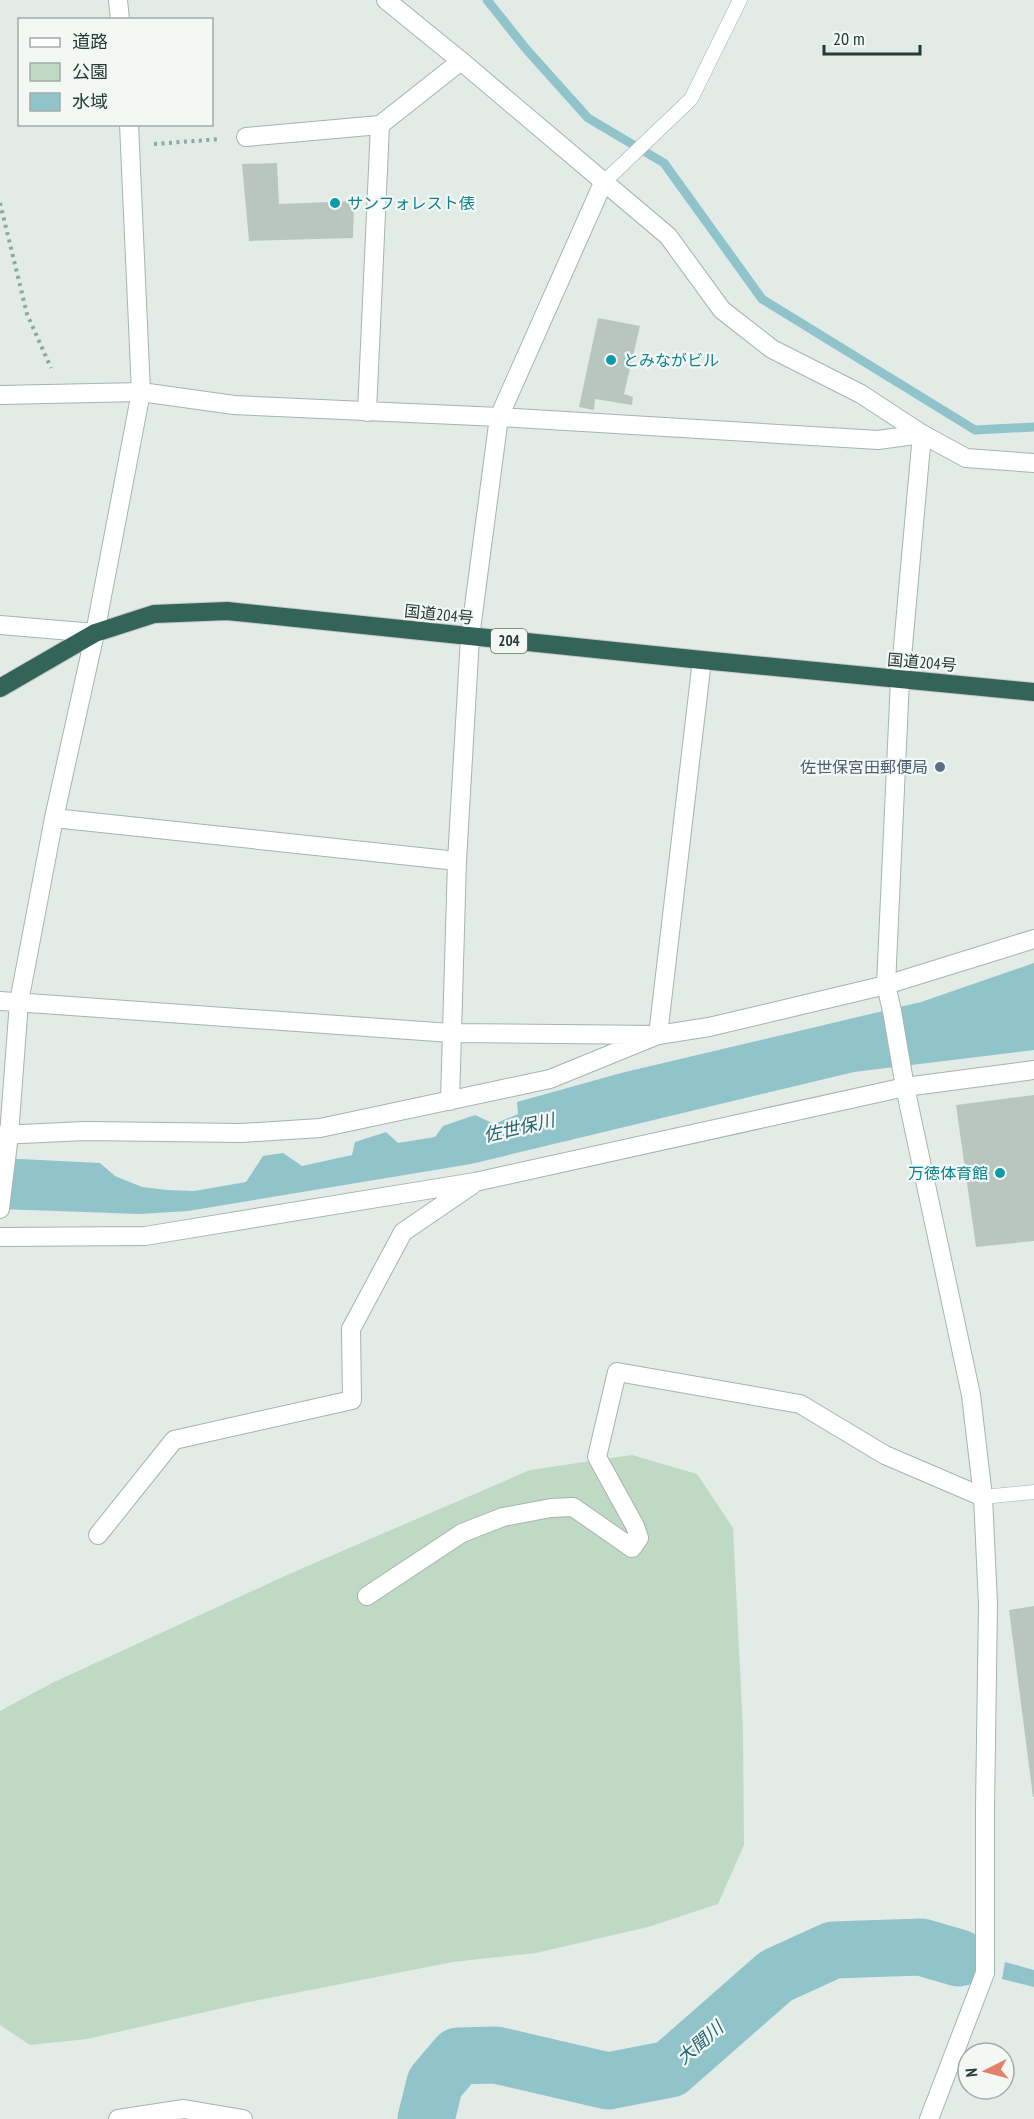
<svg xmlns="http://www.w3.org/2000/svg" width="1034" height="2119" font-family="'PT Sans Narrow','Noto Sans JP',sans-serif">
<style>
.green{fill:#bedac5}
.water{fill:#91c4ca}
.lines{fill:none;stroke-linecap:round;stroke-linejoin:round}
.stream{stroke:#91c4ca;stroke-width:9}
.river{stroke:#91c4ca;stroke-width:57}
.building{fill:#b9c6c0}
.lane-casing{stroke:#a6b3ae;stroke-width:15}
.street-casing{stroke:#a6b3ae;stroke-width:20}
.secondary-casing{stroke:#a3b6ae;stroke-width:20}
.highway-casing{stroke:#c2c8c6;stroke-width:20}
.path{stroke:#87ab9e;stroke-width:4;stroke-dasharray:3 4.5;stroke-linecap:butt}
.lane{stroke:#fff;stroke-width:14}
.street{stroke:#fff;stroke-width:18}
.secondary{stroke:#fff;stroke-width:18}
.highway{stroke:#346358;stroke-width:18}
.culture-dot{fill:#0f9aa8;stroke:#f3f8f5;stroke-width:2}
.service-dot{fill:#5c6f8a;stroke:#f3f8f5;stroke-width:2}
.labels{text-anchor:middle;stroke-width:4.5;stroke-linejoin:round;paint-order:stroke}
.shield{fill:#f3f8f5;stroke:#63746e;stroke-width:1.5}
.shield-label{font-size:15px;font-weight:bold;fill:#253b34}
.culture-label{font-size:16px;fill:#0d838f;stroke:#f3f8f5;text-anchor:start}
.street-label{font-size:16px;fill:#253b34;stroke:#f3f8f5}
.service-label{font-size:16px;fill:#4e5e75;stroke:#f3f8f5;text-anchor:end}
.water-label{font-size:18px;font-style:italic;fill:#256770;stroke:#f3f8f5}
</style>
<rect width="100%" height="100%" fill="#e3ebe7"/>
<path class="green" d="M632,1455L697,1474L733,1528L743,1730L744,1845L718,1904L648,1927L536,1953L453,1962L249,2002L87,2039L30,2045L0,2025V1711L52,1683L296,1571L530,1470Z"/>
<path class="water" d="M1034,963V1050L854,1072L471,1164L188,1211L140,1214L0,1209V1158L100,1163L115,1176L142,1187L167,1190L194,1191L246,1182L263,1156L283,1153L302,1166L352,1155L355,1142L386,1132L398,1143L435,1137L443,1126L475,1115L494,1124L518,1114L517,1102L621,1073L921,1002Z
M1005,1962L1034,1970V1987L1002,1979Z"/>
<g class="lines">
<path class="stream" d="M487,0L527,50L588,118L664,163L762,299L975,430L1034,427"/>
<path class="river" d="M426,2119L435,2083L458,2056L496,2055L608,2081L670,2069L776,1976L833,1950L921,1947L959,1958"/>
</g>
<path class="building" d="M277,163L279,204L354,201L353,238L249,241L242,164Z
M598,318L640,326L624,394L633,397L632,405L595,399L594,410L579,407Z
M1034,1095V1241L976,1247L956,1105Z
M1034,1606V1797H1033L1009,1610Z"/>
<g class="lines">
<g class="lane-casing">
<path id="lane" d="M603,183L691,99L740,0
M983,1497L1034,1492"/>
</g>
<g class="street-casing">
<path id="street" d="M246,137L380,125
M0,395L141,392L234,405L499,417L878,440L922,434
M367,412L380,125L461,61
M0,625L95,633L54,818L19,1002L9,1135L0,1209
M54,818L457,861
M0,1001L451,1033L658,1035L709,1027L886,985L1034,939
M450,1101L457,861L470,637L499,417L603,183
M0,1135L85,1131L242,1133L320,1128L550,1079L658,1035L702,660
M0,1237L145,1236L475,1182L905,1087L1034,1070
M98,1535L174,1440L352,1400L351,1329L403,1232L472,1185
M367,1596L462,1533L503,1517L551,1508L573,1507L632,1548L639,1538L635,1526L597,1457L617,1372L800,1404L885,1455L983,1497
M118,2119L184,2109L243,2119"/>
</g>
<g class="secondary-casing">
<path id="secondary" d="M118,0L120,20
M386,0L461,61L668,236L722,310L772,349L861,394L922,434L966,458L1034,463
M922,434L900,680L886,985L892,1011L905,1087L971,1395L983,1497L988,1604L985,1808V1973L929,2119
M95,633L141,392L129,124"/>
</g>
<g class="highway-casing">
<path id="highway" d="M0,688L95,633L154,614L227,611L702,660L1034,692"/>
</g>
<path class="path" d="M154,144L221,139
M0,203L27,314L51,368"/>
<use href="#lane" class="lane"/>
<use href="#street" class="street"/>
<use href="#secondary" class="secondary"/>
<use href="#highway" class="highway"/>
</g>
<g class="culture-dot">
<circle cx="335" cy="203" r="6"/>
<circle cx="611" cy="360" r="6"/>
<circle cx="1000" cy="1173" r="6"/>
</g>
<circle class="service-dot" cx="940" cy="767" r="6"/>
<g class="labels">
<rect class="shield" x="491" y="629" width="36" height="24" rx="4.5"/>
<g class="shield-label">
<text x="509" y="646">204</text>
</g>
<g class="culture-label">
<text x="347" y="209">サンフォレスト俵</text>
<text x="623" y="366">とみながビル</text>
<text x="988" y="1179" text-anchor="end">万徳体育館</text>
</g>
<g class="street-label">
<text transform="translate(439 614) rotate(6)" y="6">国道204号</text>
<text transform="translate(922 662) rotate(5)" y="6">国道204号</text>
</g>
<g class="service-label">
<text x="928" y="773">佐世保宮田郵便局</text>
</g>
<g class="water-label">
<text transform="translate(519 1128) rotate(-13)" y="6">佐世保川</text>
<text transform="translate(700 2043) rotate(-41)" y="6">大聞川</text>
</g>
</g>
<rect x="18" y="18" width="195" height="108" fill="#f3f8f5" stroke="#a1aca8" stroke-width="1.5"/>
<rect x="30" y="38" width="30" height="9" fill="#ffffff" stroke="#a1aca8" stroke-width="1.5"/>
<text x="72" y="48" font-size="18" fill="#253b34">道路</text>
<rect x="30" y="63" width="30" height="18" fill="#bedac5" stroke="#a1aca8" stroke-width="1.5"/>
<text x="72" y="78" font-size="18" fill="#253b34">公園</text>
<rect x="30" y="93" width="30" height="18" fill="#91c4ca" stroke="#a1aca8" stroke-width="1.5"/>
<text x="72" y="108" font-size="18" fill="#253b34">水域</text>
<g transform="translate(986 2071) rotate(264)"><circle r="28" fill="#f3f8f5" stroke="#a1aca8" stroke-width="1.5"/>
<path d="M0-4.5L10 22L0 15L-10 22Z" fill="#e2826a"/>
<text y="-9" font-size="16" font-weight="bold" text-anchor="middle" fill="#253b34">N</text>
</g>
<path d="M824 45v9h96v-9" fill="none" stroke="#253b34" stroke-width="3"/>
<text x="833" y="45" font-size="18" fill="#253b34" stroke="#f3f8f5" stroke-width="4.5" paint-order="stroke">20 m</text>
</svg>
